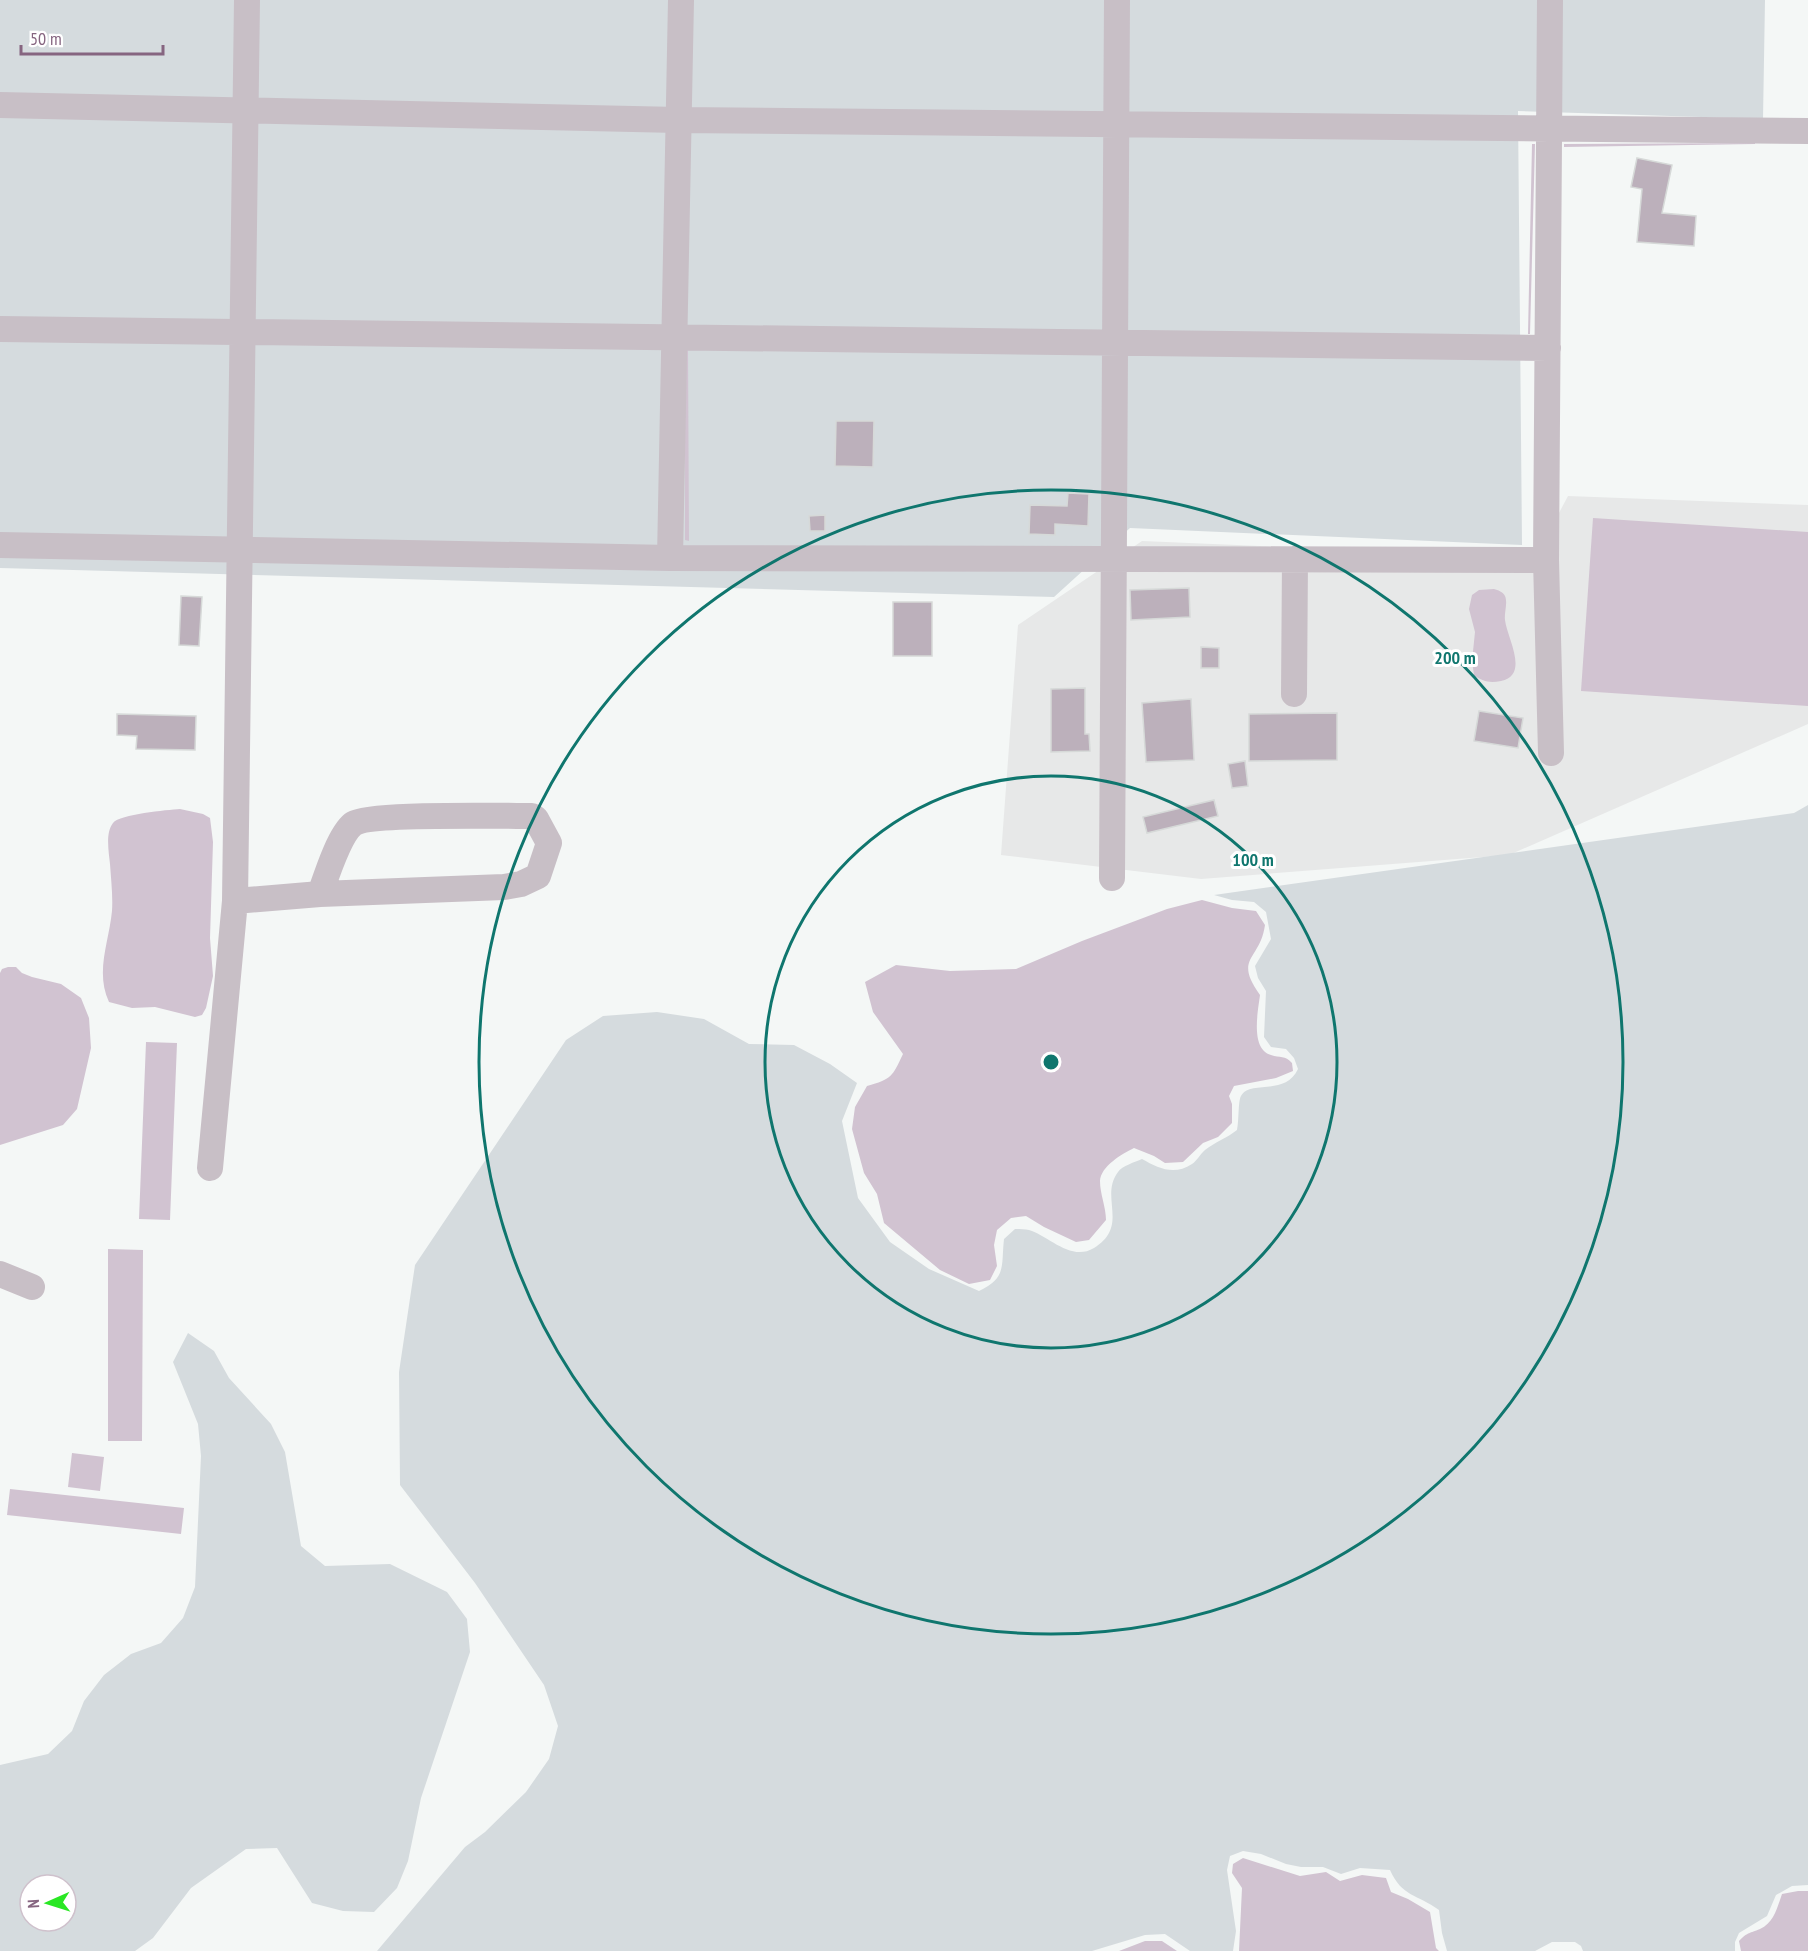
<svg xmlns="http://www.w3.org/2000/svg" width="1808" height="1951" font-family="'PT Sans Narrow',sans-serif">
<style>
.built{fill:#e7e8e8}
.green{fill:#d5dbde;fill-rule:evenodd}
.water{fill:#d1c3d1}
.building{fill:#bcb0bb;stroke:#d6d9d8;stroke-width:1.5}
.lines{fill:none;stroke-linecap:round;stroke-linejoin:round}
.minor{stroke:#c8bfc6;stroke-width:26}
.ring{fill:none;stroke:#0f766e;stroke-width:3}
.centre{fill:#0f766e;stroke:#fff;stroke-width:3}
.ring-label{font-size:18px;text-anchor:middle;font-weight:bold;fill:#0f766e;stroke:#fff;stroke-width:6;stroke-linejoin:round;paint-order:stroke}
</style>
<rect width="100%" height="100%" fill="#f4f7f6"/>
<path class="built" d="M1568,496L1808,505V724L1509,855L1201,879L1001,855L1018,625L1142,541L1535,558Z"/>
<path class="green" d="M0,0H1765L1763,119L1518,111L1522,545L1130,528L1054,597L0,568Z
M1808,805V1885L1792,1886L1776,1895L1767,1916L1739,1933L1735,1942V1951H1583L1581,1946L1575,1942H1552L1535,1951H1447L1442,1933L1439,1910C1417,1894 1402,1897 1390,1870L1360,1868L1341,1874L1323,1867H1301L1286,1864L1261,1854L1243,1851L1230,1856L1227,1870L1236,1931L1233,1951H1190L1165,1934L1145,1935L1092,1951H377L465,1847L485,1832L526,1792L549,1759L558,1726L544,1685L475,1583L400,1485L399,1372L415,1265L566,1040L603,1016L657,1012L704,1019L749,1044L794,1045L830,1064L857,1083L842,1121L858,1198L890,1242L929,1269L979,1291C1007,1278 1001,1266 1004,1239L1015,1229C1019,1229 1025,1229 1029,1230C1049,1236 1071,1262 1094,1248C1130,1226 1099,1197 1118,1172C1122,1166 1135,1162 1142,1159C1158,1168 1174,1176 1192,1164C1197,1161 1200,1154 1205,1150C1215,1142 1227,1138 1237,1130C1239,1122 1238,1101 1241,1096C1250,1079 1285,1097 1298,1069L1294,1058L1286,1049L1271,1047L1264,1037L1266,991L1258,978L1255,966L1271,939L1266,912L1254,902L1232,900L1214,895L1794,813Z
M188,1333L214,1351L229,1378L271,1424L285,1452L301,1546L325,1566L390,1564L447,1592L467,1619L470,1652L421,1798L408,1861L397,1888L374,1912L343,1911L312,1903L277,1848L246,1849L191,1888L153,1938L135,1951H0V1765L48,1754L72,1731L84,1701L104,1675L131,1654L161,1643L183,1618L195,1587L201,1456L198,1424L173,1362ZM30,1885H66V1921H30Z"/>
<path class="water" d="M1755,143V144L1564,147V144Z
M1532,144H1535L1530,334H1528Z
M688,350L689,541L685,540V351Z
M1593,518L1808,532V706L1581,691Z
M1494,589C1498,590 1503,592 1505,596C1508,603 1504,613 1505,620C1507,638 1530,675 1501,681C1490,683 1483,682 1474,675L1472,661L1475,632L1469,609L1472,595L1479,590Z
M180,809L203,814L210,818L213,842L210,938L213,976L206,1008L202,1015L195,1017L155,1007L132,1008L109,1002C95,972 109,942 112,911C113,896 111,879 110,864C109,853 105,833 113,823C120,814 167,810 180,809Z
M1202,900L1232,908L1256,911L1265,925C1260,961 1233,957 1260,995C1258,1011 1250,1049 1271,1055C1280,1058 1285,1055 1292,1063L1293,1071L1276,1078L1234,1086L1229,1096L1232,1104V1123L1218,1137L1203,1143L1183,1162L1165,1163L1154,1156L1134,1148C1122,1154 1101,1166 1100,1181C1100,1194 1106,1207 1106,1220L1089,1240L1076,1242L1044,1227L1026,1216L1011,1218L997,1230L994,1245L997,1266L990,1280L969,1284L940,1270L884,1223L877,1194L864,1173L852,1129L855,1107L867,1086C892,1079 892,1077 903,1054L873,1012L865,982L896,965L950,971L1016,969L1082,941L1167,909Z
M8,967H16L22,973L32,977L61,984L81,998L89,1018L91,1048L77,1109L63,1125L0,1145V973L2,969Z
M146,1042L177,1043L170,1220L139,1219Z
M108,1249L143,1250L142,1441H108Z
M72,1453L104,1457L100,1491L68,1487Z
M10,1489L184,1508L181,1534L7,1515Z
M1243,1858L1300,1876L1326,1872L1340,1881L1362,1875L1386,1878L1391,1892L1408,1899L1430,1912L1436,1948L1439,1951H1239L1242,1888L1232,1873L1233,1864Z
M1798,1891H1808V1951H1741L1739,1941C1749,1931 1749,1934 1760,1929C1774,1923 1777,1908 1782,1894Z
M1145,1941H1162L1177,1951H1119Z"/>
<path class="building" d="M1637,158L1672,165L1662,213L1696,216L1694,246L1637,242L1642,189L1631,187Z
M836,421H874L873,467L835,466Z
M1068,493L1089,494L1088,526L1055,524V535L1029,534L1030,505L1067,506Z
M825,515V531H810L809,516Z
M1189,588L1190,617L1131,620L1130,590Z
M181,596L202,597L199,646L179,645Z
M893,602H932V656H893Z
M1201,647L1219,648V668H1201Z
M1085,688V734H1089L1090,751L1051,752V689Z
M1191,699L1194,760L1146,762L1142,703Z
M1479,711L1523,718L1518,748L1474,741Z
M1337,713V760L1249,761V714Z
M117,714L196,716L195,750L136,749L137,736L117,735Z
M1245,761L1248,786L1232,788L1228,764Z
M1214,800L1218,816L1147,833L1143,817Z"/>
<g class="lines">
<path class="minor" d="M1550,0L1546,560L1551,753
M0,105L678,120L1808,131
M0,329L1548,348
M0,545L670,558L1546,560
M670,558L681,0
M1294,694L1295,559
M1112,878L1117,0
M235,901L320,894L504,887L521,884L538,876L549,843L536,819L532,816C506,816 368,813 353,824C339,835 326,877 320,894
M210,1168L235,901L247,0
M0,1274L32,1287"/>
</g>
<g class="ring">
<circle cx="1051" cy="1062" r="286"/>
<circle cx="1051" cy="1062" r="572"/>
</g>
<circle cx="1051" cy="1062" r="9" class="centre"/>
<g class="ring-label">
<text x="1455" y="664">200 m</text>
<text x="1253" y="866">100 m</text>
</g>
<g transform="translate(48 1903) rotate(267)"><circle r="28" fill="#ffffff" stroke="#cfc1cc" stroke-width="1.5"/>
<path d="M0-4.5L10 22L0 15L-10 22Z" fill="#2ae724"/>
<text y="-9" font-size="16" font-weight="bold" text-anchor="middle" fill="#866580">N</text>
</g>
<path d="M21 45v9h142v-9" fill="none" stroke="#866580" stroke-width="3"/>
<text x="30" y="45" font-size="18" fill="#866580" stroke="#ffffff" stroke-width="4.5" paint-order="stroke">50 m</text>
</svg>
